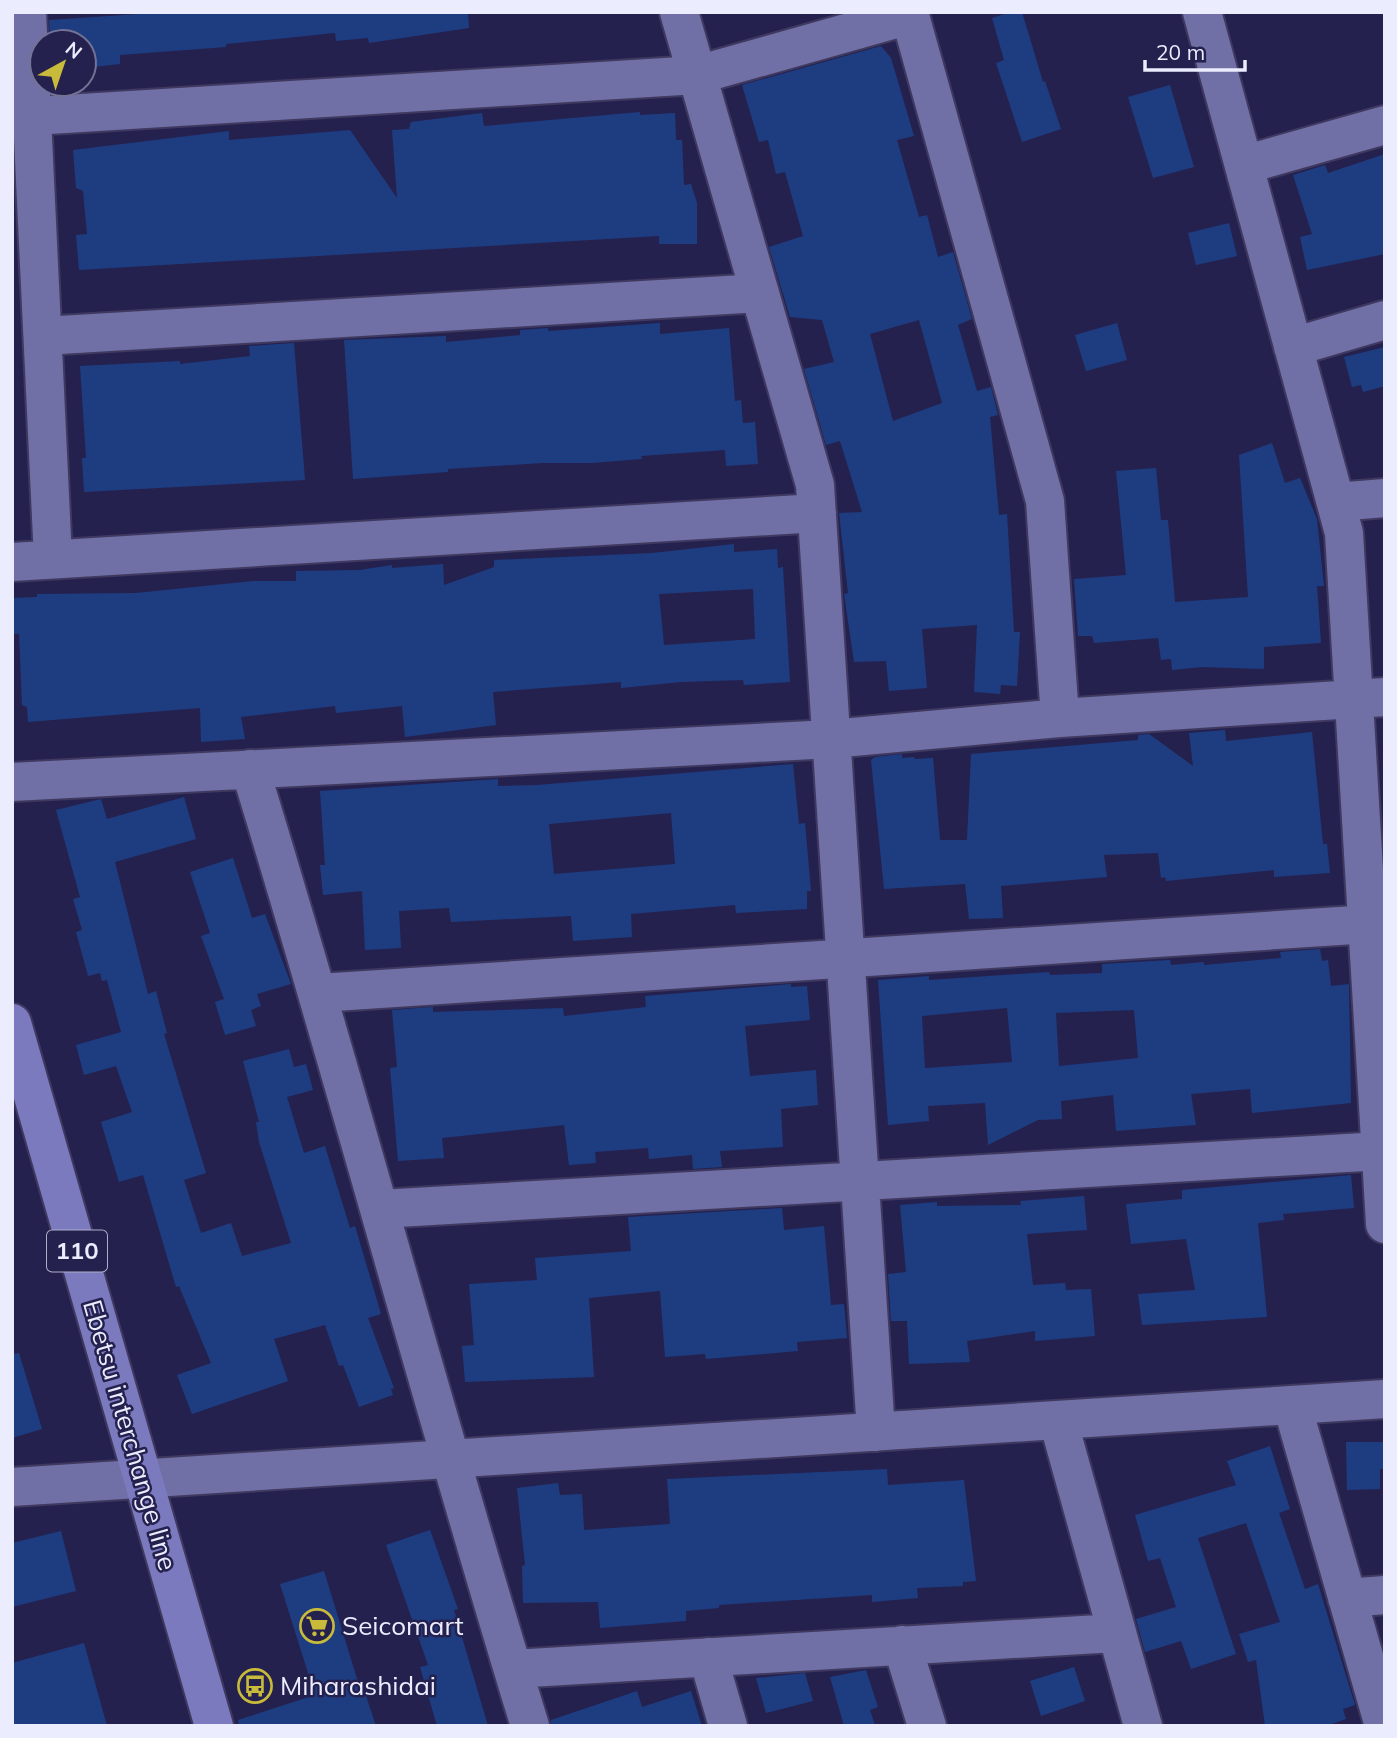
<svg xmlns="http://www.w3.org/2000/svg" width="1397" height="1738" font-family="Mulish,sans-serif">
<style>
.building{fill:#1e3d81;fill-rule:evenodd}
.lines{fill:none;stroke-linecap:round;stroke-linejoin:round}
.minor-casing{stroke:#3f3960;stroke-width:42}
.major-casing{stroke:#3f3960;stroke-width:42}
.minor{stroke:#7070a6;stroke-width:38}
.major{stroke:#7b7abe;stroke-width:38}
.labels{text-anchor:middle;stroke-width:5;stroke-linejoin:round;paint-order:stroke}
.shield{fill:#25214f;stroke:#b0afca;stroke-width:2}
.shield-label{font-size:24px;font-weight:bold;fill:#ebecfe}
.street-label{font-size:26px;fill:#ebecfe;stroke:#25214f}
.poi-label{font-size:26px;fill:#ebecfe;stroke:#25214f;text-anchor:start}
</style>
<rect width="100%" height="100%" fill="#25214f"/>
<path class="building" d="M168,12H468L469,28L369,43L368,38L336,41L335,33L226,44V47L120,55V64L84,68V42H50L49,20Z
M1011,12H1022L1043,82L1045,81L1061,129L1022,142L996,63L1004,60L992,18Z
M881,46L891,58L914,136L897,140L919,217L927,215L938,257L953,252L972,319L958,325L977,391L991,387L998,415L990,417L999,515L1007,514L1014,632H1020L1017,686L1001,685L1000,694L974,692L977,625L922,629L927,688L889,691L886,661L854,662L844,594L848,593L839,513L862,512L840,441L826,445L804,369L834,362L822,320L790,317L769,247L803,236L785,172L776,174L768,140L759,142L742,85ZM919,320L942,403L893,421L870,334Z
M1170,85L1194,167L1153,178L1128,97Z
M640,112V115L675,113L676,140H682L684,185L691,184L697,203V244H659V236L79,270L76,235L87,234L83,191L76,188L73,150L229,131V140L350,130L397,198L392,130L409,129L411,122L482,113L484,126Z
M1385,154V254L1307,270L1300,237L1312,234L1293,175L1325,165L1328,173Z
M1229,223L1237,256L1196,265L1188,233Z
M660,323V334L729,328L735,401L741,400L743,423L755,422L758,464L726,466L725,450L641,456L642,459L591,463H542L448,469V472L353,479L344,340L446,336V342L520,335V330L548,328V331Z
M1117,323L1127,360L1086,371L1075,335Z
M294,343L305,480L84,492L82,458H86L80,366L180,361V364L250,356L249,346Z
M1385,347V386L1363,392L1361,385L1352,387L1344,357Z
M1272,443L1285,483L1300,478L1317,519L1324,586H1317L1321,643L1264,647V669L1202,667L1172,670L1171,659L1161,660L1158,638L1094,643L1092,636H1078L1074,579L1126,575L1116,471L1156,468L1161,520H1168L1175,602L1248,597L1239,455Z
M734,544V552L777,549L778,568L783,567L790,682L744,685L743,680L681,682L621,688V682L493,692L496,725L405,737L402,706L336,713L335,706L241,717L245,739L201,742L200,708L28,722L27,707L22,705L19,634H12V598L37,597V594L136,593L253,581H296V571L360,570L392,565V568L443,564L444,585L494,567V560L652,553ZM753,589L755,639L664,645L659,594Z
M1225,730L1226,741L1312,732L1323,844H1327L1330,873L1274,877V870L1166,881L1165,877L1161,878L1158,853L1104,855L1107,877L1001,886L1003,918L969,919L965,884L884,889L871,760L875,757L902,754V758L914,757L915,759L933,758L940,840H967L971,754L1138,740V735L1149,734L1193,766L1189,733Z
M793,764L799,824L805,823L811,891H807V909L736,913L735,905L631,914L632,937L573,941L571,916L451,922L449,908L399,911L401,948L365,950L362,891L323,895L320,865H325L320,791L498,779V786L537,785ZM671,813L675,864L554,874L549,824Z
M184,797L196,839L115,862L148,994L156,991L167,1033L164,1034L206,1173L184,1180L201,1233L231,1223L242,1256L291,1243L259,1142L256,1122H259L243,1061L289,1049L294,1067L306,1064L313,1090L287,1097L304,1153L325,1146L350,1228L355,1226L381,1314L368,1318L394,1388L391,1389L393,1395L359,1407L343,1365L339,1366L325,1325L274,1339L288,1381L192,1414L177,1375L211,1363L179,1286L176,1287L143,1175L119,1182L101,1122L132,1112L116,1066L84,1075L76,1045L121,1032L107,980L102,981L100,973L88,976L76,932L82,930L73,899L80,897L56,810L101,799L107,819Z
M233,858L252,918L265,914L291,984L257,994L261,1006L251,1010L256,1026L225,1035L215,1002L224,999L201,936L210,933L190,872Z
M1320,949L1322,961L1328,960L1331,986L1349,984L1351,1103L1252,1113L1250,1089L1191,1094L1196,1125L1116,1131L1113,1095L1061,1101L1062,1119L1038,1120L988,1145L985,1103L928,1106L929,1121L888,1125L878,980L929,976V980L1049,972L1050,975L1102,973V964L1170,960L1171,965L1204,962V965L1281,958L1280,952ZM1007,1008L1012,1062L925,1068L922,1016ZM1134,1010L1138,1058L1059,1066L1056,1013Z
M791,984V987L807,986L810,1020L745,1026L750,1076L816,1070L818,1105L781,1109L783,1147L720,1151L722,1167L693,1169L692,1155L649,1159L648,1148L595,1152L596,1163L569,1165L564,1125L442,1138L444,1158L398,1161L390,1068L397,1067L392,1010L433,1007V1012L563,1008L564,1016L646,1007L645,996Z
M1351,1175L1354,1208L1283,1214L1284,1220L1258,1223L1267,1317L1142,1325L1138,1294L1195,1290L1186,1239L1131,1244L1126,1204L1182,1199V1190Z
M1084,1196L1087,1230L1027,1234L1033,1285L1065,1283L1066,1290L1091,1289L1095,1336L1035,1341V1331L967,1341L970,1362L909,1364L907,1321H891L888,1274L906,1272L900,1205L937,1202V1206L1021,1205L1020,1201Z
M782,1208L784,1230L824,1226L831,1305L844,1304L847,1338L797,1342L798,1351L706,1359L705,1354L665,1357L660,1291L589,1298L594,1377L465,1382L462,1346L474,1345L469,1284L537,1280L535,1258L631,1251L628,1217Z
M19,1353L42,1429L12,1438V1354Z
M1346,1442H1385V1469H1380V1489L1347,1490Z
M1270,1446L1290,1509L1279,1513L1305,1589L1318,1584L1355,1705L1343,1709L1346,1719L1326,1726H1265L1256,1660L1248,1662L1239,1634L1280,1622L1246,1523L1198,1538L1236,1654L1191,1669L1181,1641L1145,1652L1136,1619L1176,1607L1160,1558L1148,1561L1135,1515L1236,1485L1227,1461Z
M887,1469L888,1485L964,1480L976,1581L963,1582V1586L917,1588L918,1598L872,1602V1595L719,1605V1608L686,1611V1621L600,1628L598,1602L523,1603L522,1566L525,1565L517,1488L558,1483L560,1495L582,1494L584,1530L670,1524L667,1479Z
M430,1530L458,1609L454,1610L488,1726H437L420,1667L428,1665L386,1545Z
M61,1531L76,1591L12,1607V1543Z
M324,1571L358,1682L361,1681L376,1726H239L238,1720L315,1695L280,1584Z
M84,1643L107,1726H12V1663Z
M1074,1667L1085,1701L1041,1716L1030,1681Z
M866,1670L878,1707L870,1710L875,1726H844L830,1677Z
M805,1673L813,1701L766,1713L756,1678Z
M637,1691L642,1707L691,1691L702,1726H551V1720Z"/>
<g class="lines">
<g class="minor-casing">
<path id="minor" d="M27,12L53,559
M679,12L815,485L876,1432
M909,12L1045,501L1060,718
M1202,12L1344,533L1385,1224
M33,116L697,75L910,15
M1244,165L1385,125
M43,336L760,293
M1293,347L1385,320
M1336,502L1385,498
M12,562L817,513
M250,769C348,1087 432,1408 530,1726
M12,782L831,739L1060,718L1385,697
M319,993L1385,923
M380,1209L1381,1151
M1292,1405L1384,1726
M1058,1420L1143,1726
M12,1487L1385,1399
M1347,1598L1385,1595
M902,1645L927,1726
M708,1657L728,1726
M513,1669L1115,1633"/>
</g>
<g class="major-casing">
<path id="major" d="M12,1023L214,1726"/>
</g>
<use href="#minor" class="minor"/>
<use href="#major" class="major"/>
</g>
<defs>
<g id="supermarket-ring" transform="scale(1.75)"><circle r="9.5" fill="#25214f" stroke="#c8bb3b" stroke-width="1.5"/><path d="M-6-5.5h2.5l.6 2H6L4.5 2H-2.5L-4.4-4H-6ZM-1.5 3.2a1.3 1.3 0 1 0 .1 0ZM3 3.2a1.3 1.3 0 1 0 .1 0Z" fill="#c8bb3b"/></g>
<g id="bus-ring" transform="scale(1.75)"><circle r="9.5" fill="#25214f" stroke="#c8bb3b" stroke-width="1.5"/><path d="M-5-6H5V4H4V6H2V4H-2V6H-4V4H-5ZM-3.5-4V0h7V-4ZM-3.5 1.2v1.5H-2V1.2ZM2 1.2v1.5H3.5V1.2Z" fill="#c8bb3b"/></g>
</defs>
<g fill-rule="evenodd">
<use href="#supermarket-ring" x="317" y="1626"/>
<use href="#bus-ring" x="255" y="1686"/>
</g>
<g class="labels">
<rect class="shield" x="47" y="1230.5" width="60" height="41" rx="5"/>
<g class="shield-label">
<text x="77" y="1259">110</text>
</g>
<g class="street-label">
<text transform="translate(130 1435) rotate(74)" y="9">Ebetsu interchange line</text>
</g>
<g class="poi-label">
<text x="342" y="1635">Seicomart</text>
<text x="280" y="1695">Miharashidai</text>
</g>
</g>
<rect width="1397" height="1738" fill="none" stroke="#ebecfe" stroke-width="28"/>
<g transform="translate(63 63) rotate(40)"><circle r="33" fill="#25214f" stroke="#747295" stroke-width="2"/>
<path d="M0-5L12 26L0 18L-12 26Z" fill="#c8bb3b"/>
<text y="-10" font-size="19" font-weight="bold" text-anchor="middle" fill="#ebecfe">N</text>
</g>
<path d="M1145 60v10h100v-10" fill="none" stroke="#ebecfe" stroke-width="3.5"/>
<text x="1156" y="60" font-size="21" fill="#ebecfe" stroke="#25214f" stroke-width="5" paint-order="stroke">20 m</text>
</svg>
